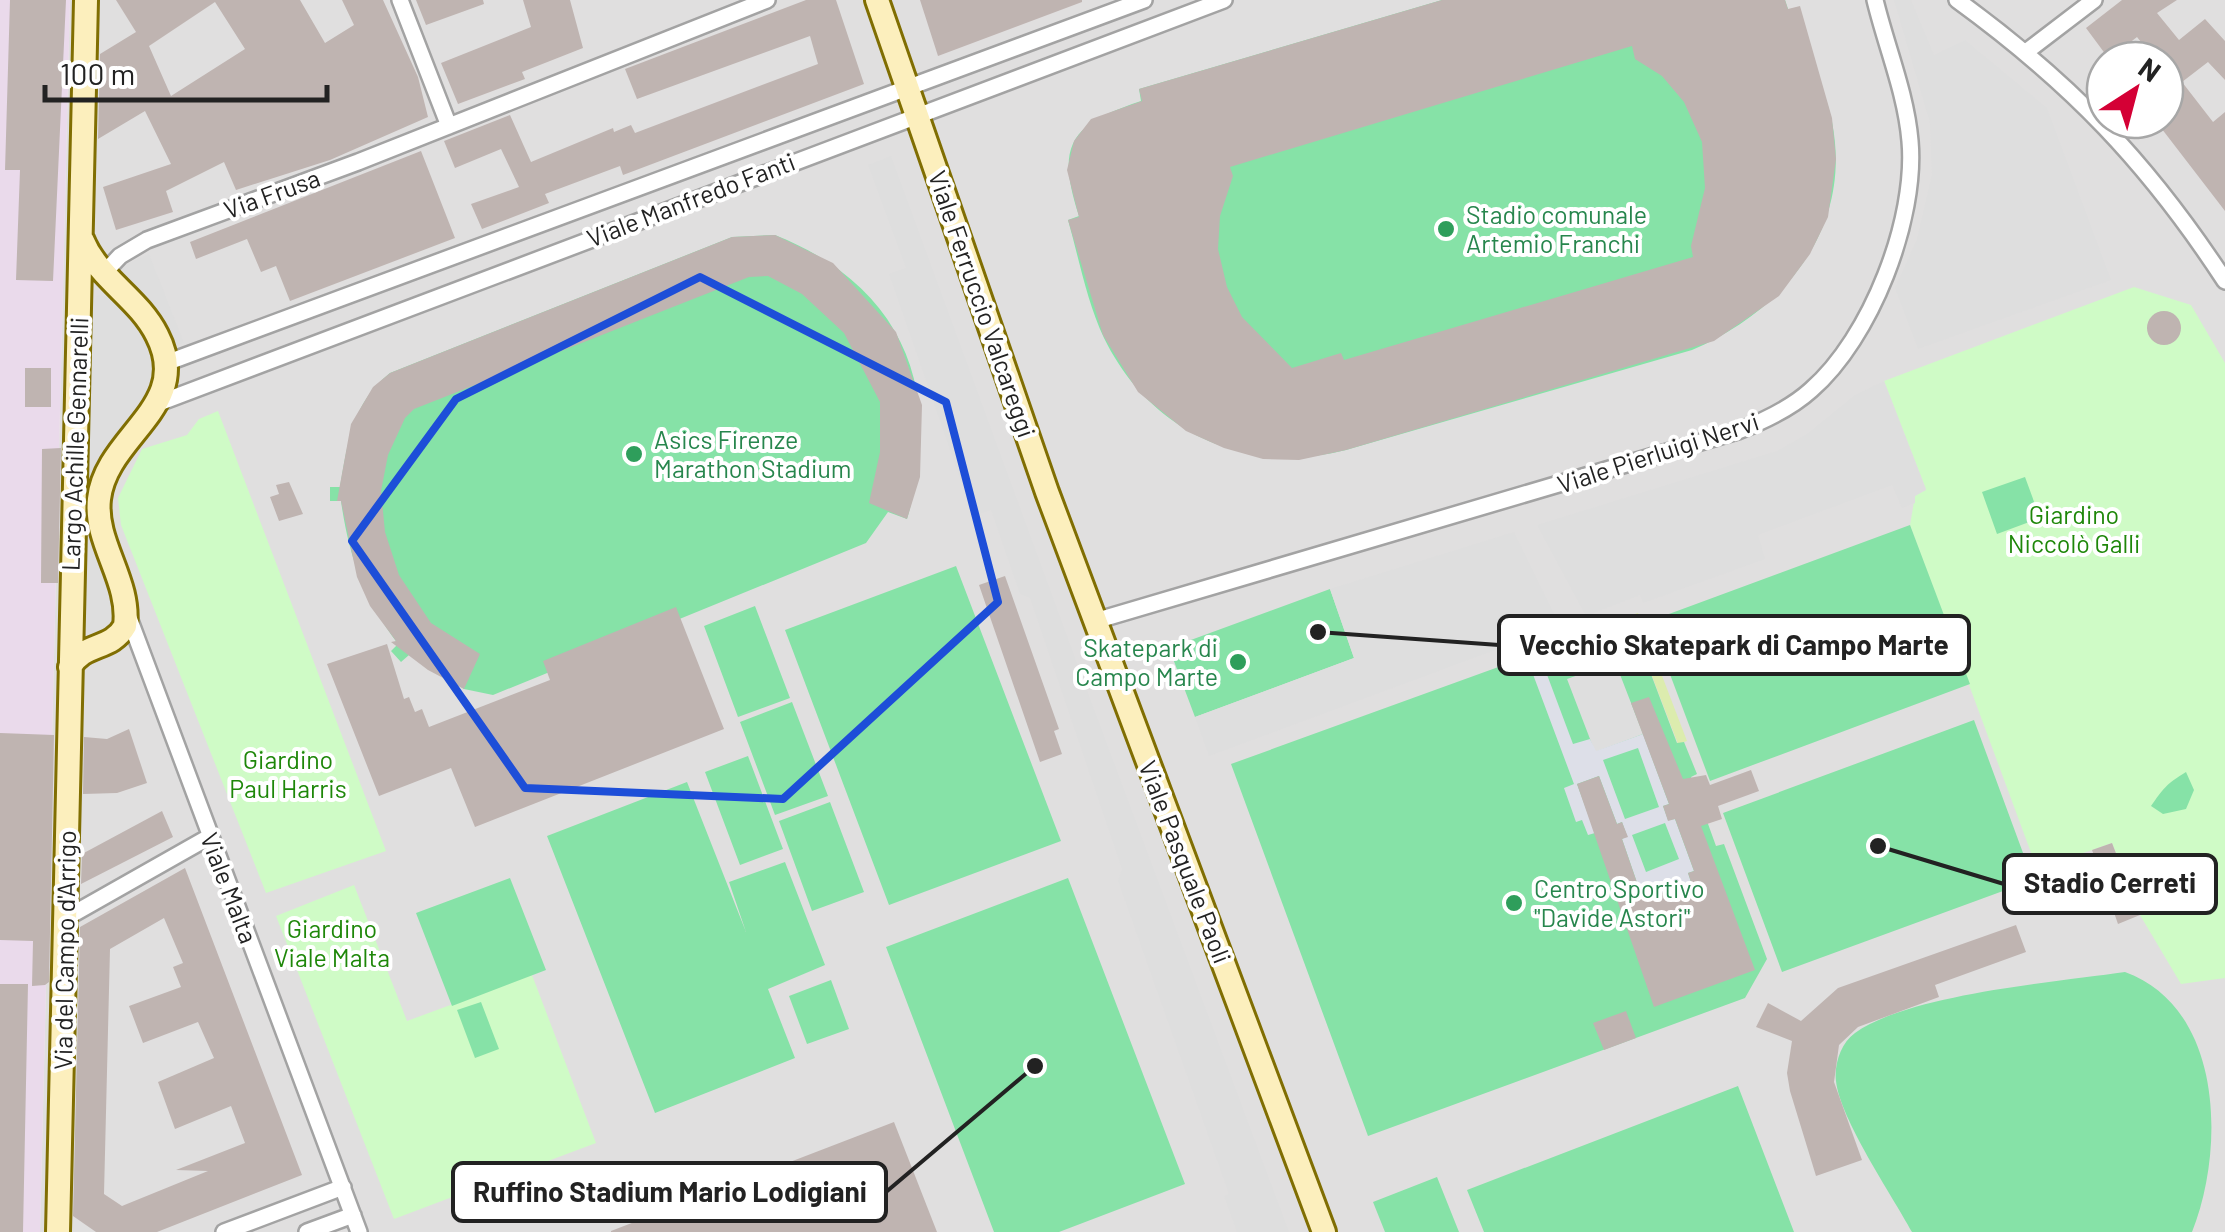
<svg xmlns="http://www.w3.org/2000/svg" width="2225" height="1232" font-family="Barlow,sans-serif">
<style>
.residential{fill:#e0dfdf;fill-rule:evenodd}
.industrial{fill:#eadaeb}
.grass{fill:#dcecae}
.park{fill:#cffbc6}
.pitch{fill:#86e2a7}
.parking{fill:#dedede}
.plaza{fill:#dddfe8;fill-rule:evenodd}
.building{fill:#bfb4b1;fill-rule:evenodd}
.lines{fill:none;stroke-linecap:round;stroke-linejoin:round}
.street-casing{stroke:#a3a3a3;stroke-width:20}
.secondary-casing{stroke:#806e02;stroke-width:28}
.street{stroke:#fff;stroke-width:15}
.secondary{stroke:#fcefbd;stroke-width:22}
.marked{fill:none;stroke:#1d4ed8;stroke-width:8;stroke-linejoin:round}
.leisure-dot{fill:#2e9e5b;stroke:#fff;stroke-width:4}
.labels{text-anchor:middle;stroke-width:8;stroke-linejoin:round;paint-order:stroke}
.street-label{font-size:25px;fill:#222;stroke:#fff}
.leisure-label{font-size:25px;fill:#27864d;stroke:#fff;text-anchor:start}
.park-label{font-size:25px;fill:#1e8709;stroke:#fff}
.leader{fill:none;stroke:#222;stroke-width:4}
.callout-dot{fill:#222;stroke:#fff;stroke-width:4}
.callout{fill:#fff;stroke:#222;stroke-width:4}
.callout-label{font-size:28px;text-anchor:middle;font-weight:bold;fill:#222}
</style>
<rect width="100%" height="100%" fill="#f2ede9"/>
<path class="residential" d="M70,0H2225V1232H40ZM2105,60H2165V120H2105Z"/>
<path class="industrial" d="M0,0H70L40,1232H0Z"/>
<path class="grass" d="M1638,613L1687,741L1678,744L1629,616Z"/>
<path class="park" d="M2134,287L2191,305L2225,363V978L2181,984L2140,915L2112,843L2037,869L1910,525L1915,496L1926,489L1884,381Z
M218,411L386,851L266,893L121,525L118,498L142,449L187,435L199,419Z
M354,885L407,1021L532,975L596,1143L394,1219L276,916Z"/>
<path class="pitch" d="M1442,0H1785C1798,41 1824,80 1832,122C1853,228 1784,311 1692,350L1346,450C1245,476 1150,432 1104,338C1087,302 1079,259 1068,220L1079,216C1055,143 1072,124 1141,101L1139,89Z
M775,235C903,286 945,390 907,519L888,512L866,543L493,695L464,689L409,655L401,662L391,651L398,644C364,598 349,558 341,501H330V487H340C348,442 352,403 390,373L732,237Z
M2025,477L2040,518L1997,534L1982,492Z
M1910,525L1970,684L1710,781L1650,621Z
M956,566L1061,841L889,905L785,630Z
M1330,589L1354,658L1195,717L1169,648Z
M755,606L790,698L738,717L704,626Z
M1629,616L1677,743L1684,742L1697,774L1691,777L1716,846L1724,844L1767,959L1745,998L1368,1136L1231,764L1562,644L1565,634L1584,627L1592,632Z
M792,702L828,796L775,815L740,722Z
M1974,720L2033,880L1782,972L1723,813Z
M748,756L783,849L740,865L705,772Z
M2186,772L2194,790L2186,809L2163,814L2151,806C2163,789 2166,784 2186,772Z
M687,782L746,932L729,882L785,862L825,965L768,989L795,1058L655,1113L547,836Z
M830,802L864,892L812,911L779,821Z
M510,878L546,970L452,1006L416,913Z
M1068,878L1185,1184L1059,1232H994L886,947Z
M2125,972C2224,1008 2225,1150 2192,1232H1912C1892,1195 1840,1119 1836,1081C1834,1064 1841,1043 1855,1033C1909,994 2056,982 2125,972Z
M831,980L849,1029L807,1044L789,996Z
M481,1002L499,1049L475,1058L457,1010Z
M1738,1086L1794,1232H1484L1467,1190Z
M1437,1177L1459,1232H1385L1373,1202Z"/>
<path class="parking" d="M1894,0H1911L1934,55L1965,40L2047,108L2111,280L1918,349L1895,288L1917,239L1932,174L1930,123Z
M891,156L1085,685L1289,1232H1237L1224,1196L1229,1194L1118,881L1122,869L1030,598L1020,594L991,510L973,516L889,274L906,268L868,165Z
M149,254L184,343L177,345L115,270Z
M98,295L115,299L144,327L157,366L156,383L103,464L116,589L115,625L94,634L82,631L88,308Z
M1884,381L1926,490L1915,496V503L1902,508L1892,485L1758,535L1765,559L1643,603L1640,595L1586,616L1537,525L1777,451L1807,434L1855,395Z
M1514,532L1560,626L1209,756L1195,717L1354,658L1330,589Z
M1609,646L1643,734L1595,752L1567,679L1581,674L1575,659Z"/>
<path class="plaza" d="M1543,664L1573,744L1590,739L1596,751L1643,734L1669,804L1663,806L1668,820L1675,819L1694,871L1688,873L1691,882L1643,900L1622,839L1627,836L1622,822L1617,824L1599,776L1577,784L1595,833L1588,835L1582,820L1576,822L1564,788L1574,784L1531,669ZM1638,748L1659,807L1625,819L1603,760ZM1665,823L1679,859L1646,872L1632,835Z"/>
<path class="building" d="M10,0H66L53,281L16,280L20,170H5Z
M116,0H300L325,43L354,25L342,0H383L418,77L428,117L330,160L236,190L224,162L166,191L173,212L116,230L103,187L171,164L145,111L98,139L100,54L136,32ZM215,2L245,49L171,96L149,46Z
M416,0H483L484,4L426,25Z
M523,0H570L583,48L522,72L525,79L458,104L441,63L531,27Z
M806,0H836L864,84L623,175L620,166L545,194L549,203L482,229L471,204L519,187L501,149L455,168L444,141L510,115L531,162L613,128L614,132L631,125L635,133L818,64L810,36L637,99L625,69Z
M920,0H1082V2L938,56Z
M1442,0H1785L1788,9L1800,6L1832,118L1836,159L1828,217L1810,254L1779,296L1714,341L1346,450L1299,460L1263,459L1224,448L1186,431L1138,392L1103,335L1068,220L1079,217L1067,170L1074,141L1091,119L1142,101L1139,89ZM1632,46L1635,59L1662,76L1684,102L1702,142L1705,188L1691,246L1693,257L1344,360L1341,353L1292,368L1242,317L1227,287L1218,249L1220,216L1233,176L1230,167Z
M2122,0H2177L2157,13L2179,40L2205,19L2225,41V80L2208,62L2182,82L2213,122L2225,112V211L2155,120H2165V60H2155L2137,37L2109,59L2086,28Z
M421,151L455,238L290,301L276,266L261,272L247,239L196,259L190,242Z
M775,235L833,263L896,332L922,405L920,477L907,519L869,503L880,452V402L844,333L802,294L768,276L749,277L414,409L405,418L388,455L381,491L385,532L399,575L431,623L480,654L464,689L428,670L391,642L396,641L370,606L357,577L341,501H337L351,424L373,387L390,373L732,237Z
M2147 328a17 17 0 1 1 34 0a17 17 0 1 1-34 0Z
M25,368H51V407H25Z
M61,448L58,583H41L42,449Z
M289,482L303,514L279,521L270,497L279,494L276,485Z
M1005,576L1059,729L1054,731L1062,754L1040,762L979,585Z
M676,607L724,729L475,827L451,768L379,796L327,664L387,644L404,699L409,697L415,712L422,709L429,727L550,680L543,661Z
M1649,697L1683,779L1706,775L1710,785L1751,770L1759,791L1718,806L1722,819L1701,826L1755,970L1654,1007L1577,784L1599,776L1617,824L1622,822L1628,837L1622,839L1643,900L1691,882L1688,873L1694,871L1675,819L1668,821L1663,806L1669,804L1631,703Z
M129,729L147,783L117,793L83,794L84,737L107,739Z
M0,733L54,735L49,982L45,985L32,986L33,941L0,940Z
M162,811L173,837L81,884L82,854Z
M2112,843L2140,915L2118,924L2092,850Z
M185,868L302,1175L157,1232H96L73,1216L80,927ZM164,918L183,963L173,967L181,987L129,1006L143,1043L198,1022L214,1058L158,1082L175,1129L231,1106L245,1143L176,1170L208,1171L122,1206L104,1194L110,949Z
M2016,925L2026,952L1935,985L1939,997L1858,1027L1839,1045L1834,1082L1862,1160L1816,1176L1790,1091L1787,1073L1792,1041L1756,1027L1768,1003L1801,1021L1838,988Z
M0,984H28L23,1232H0Z
M1626,1011L1636,1038L1604,1050L1593,1023Z
M894,1122L937,1232H611V1231Z"/>
<g class="lines">
<g class="street-casing">
<path id="street" d="M400,0L449,126
M1957,0C2071,83 2148,163 2225,281
M2026,52L2094,0
M102,275L120,256L147,240L358,162L767,0
M166,363L1144,0
M159,403L1224,0
M129,618L359,1232
M1095,621L1738,431C1764,421 1790,409 1811,390C1871,338 1917,219 1910,141C1906,93 1886,46 1875,0
M66,918L209,837
M224,1232L343,1187
M307,1232L353,1215"/>
</g>
<g class="secondary-casing">
<path id="secondary" d="M877,0L1047,492L1324,1232
M70,667C84,642 111,651 125,626C131,581 94,543 99,499C106,435 194,407 157,335C138,297 98,279 82,239
M58,1232L86,0"/>
</g>
<use href="#street" class="street"/>
<use href="#secondary" class="secondary"/>
</g>
<path class="marked" d="M700,277L946,402L998,602L783,799L525,788L352,541L456,399Z"/>
<g class="leisure-dot">
<circle cx="1446" cy="229" r="10"/>
<circle cx="634" cy="454" r="10"/>
<circle cx="1238" cy="662" r="10"/>
<circle cx="1514" cy="903" r="10"/>
</g>
<g class="labels">
<g class="street-label">
<text transform="translate(272 194) rotate(-20)" y="9">Via Frusa</text>
<text transform="translate(691 200) rotate(-21)" y="9">Viale Manfredo Fanti</text>
<text transform="translate(982 304) rotate(71)" y="9">Viale Ferruccio Valcareggi</text>
<text transform="translate(75 444) rotate(-88)" y="9">Largo Achille Gennarelli</text>
<text transform="translate(1658 453) rotate(-18)" y="9">Viale Pierluigi Nervi</text>
<text transform="translate(1185 862) rotate(69)" y="9">Viale Pasquale Paoli</text>
<text transform="translate(229 888) rotate(69)" y="9">Viale Malta</text>
<text transform="translate(65 950) rotate(-89)" y="9">Via del Campo d'Arrigo</text>
</g>
<g class="leisure-label">
<text x="1466" y="224">Stadio comunale<tspan x="1466" dy="29">Artemio Franchi</tspan></text>
<text x="654" y="449">Asics Firenze<tspan x="654" dy="29">Marathon Stadium</tspan></text>
<text x="1218" y="657" text-anchor="end">Skatepark di<tspan x="1218" dy="29">Campo Marte</tspan></text>
<text x="1534" y="898">Centro Sportivo<tspan x="1534" dy="29">"Davide Astori"</tspan></text>
</g>
<g class="park-label">
<text x="2074" y="524">Giardino<tspan x="2074" dy="29">Niccolò Galli</tspan></text>
<text x="288" y="769">Giardino<tspan x="288" dy="29">Paul Harris</tspan></text>
<text x="332" y="938">Giardino<tspan x="332" dy="29">Viale Malta</tspan></text>
</g>
</g>
<path class="leader" d="M1318 632L1499 645M1878 846L2004 884M1035 1066L886 1192"/>
<g class="callout-dot">
<circle cx="1318" cy="632" r="10"/>
<circle cx="1878" cy="846" r="10"/>
<circle cx="1035" cy="1066" r="10"/>
</g>
<g class="callout">
<rect x="1499" y="616" width="470" height="58" rx="10"/>
<rect x="2004" y="855" width="212" height="58" rx="10"/>
<rect x="453" y="1163" width="433" height="58" rx="10"/>
</g>
<g class="callout-label">
<text x="1734" y="655">Vecchio Skatepark di Campo Marte</text>
<text x="2110" y="893">Stadio Cerreti</text>
<text x="670" y="1202">Ruffino Stadium Mario Lodigiani</text>
</g>
<g transform="translate(2135 90) rotate(36)"><circle r="48" fill="#ffffff" stroke="#a7a7a7" stroke-width="2.5"/>
<path d="M0-8L18 38L0 25L-18 38Z" fill="#d40035"/>
<text y="-15" font-size="28" font-weight="bold" text-anchor="middle" fill="#222222">N</text>
</g>
<path d="M45 85v15h282v-15" fill="none" stroke="#222222" stroke-width="5"/>
<text x="60" y="85" font-size="30" fill="#222222" stroke="#ffffff" stroke-width="8" paint-order="stroke">100 m</text>
</svg>
